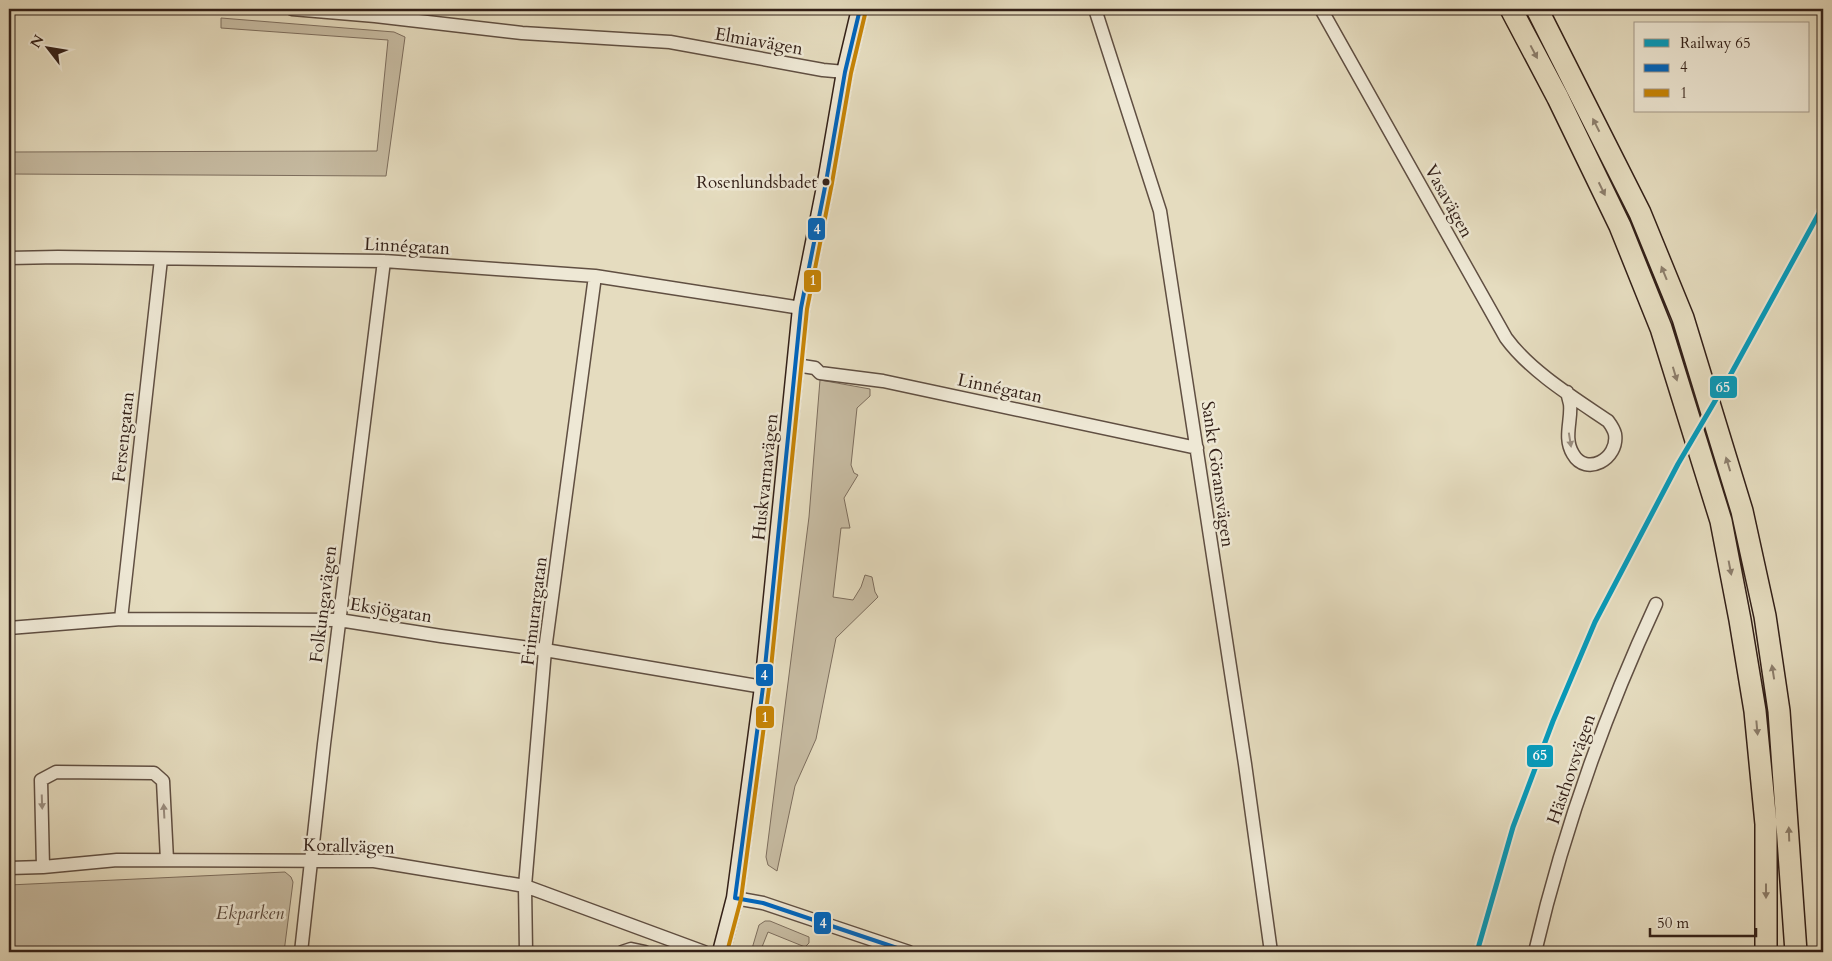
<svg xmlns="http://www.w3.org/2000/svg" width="1832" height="961" font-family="Cardo,serif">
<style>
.green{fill:#c7bca3;stroke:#7d6e5e}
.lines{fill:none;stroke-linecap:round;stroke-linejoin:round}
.street-casing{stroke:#604f42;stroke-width:15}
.secondary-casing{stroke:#332018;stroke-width:19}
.highway-casing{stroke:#332018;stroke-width:24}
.street{stroke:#eee8d5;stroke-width:12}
.secondary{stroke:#eee8d5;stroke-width:16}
.highway{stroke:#e5dcbf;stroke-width:21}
.bus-1-casing{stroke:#eee8d5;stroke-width:8}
.bus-2-casing{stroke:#eee8d5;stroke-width:8}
.bus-1{stroke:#0065bd;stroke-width:4}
.bus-2{stroke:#c68406;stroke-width:4}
.rail-1-casing{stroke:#eee8d5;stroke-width:9}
.rail-1{stroke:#059bbc;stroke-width:5}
.oneway{fill:#8c7e6c}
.oneway2{fill:#9a8e80}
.bus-dot{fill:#332018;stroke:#eee8d5;stroke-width:2}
.labels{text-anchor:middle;stroke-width:5;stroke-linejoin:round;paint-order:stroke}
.bus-label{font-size:17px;fill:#332018;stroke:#eee8d5;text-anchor:end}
.street-label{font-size:18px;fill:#332018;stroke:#eee8d5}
.park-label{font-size:18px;font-style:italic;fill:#58473b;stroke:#eee8d5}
.line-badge{stroke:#eee8d5;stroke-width:2}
.badge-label{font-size:14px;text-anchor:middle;font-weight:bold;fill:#fff}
</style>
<rect width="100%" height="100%" fill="#e5dcbf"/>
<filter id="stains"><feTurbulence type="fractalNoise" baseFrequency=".004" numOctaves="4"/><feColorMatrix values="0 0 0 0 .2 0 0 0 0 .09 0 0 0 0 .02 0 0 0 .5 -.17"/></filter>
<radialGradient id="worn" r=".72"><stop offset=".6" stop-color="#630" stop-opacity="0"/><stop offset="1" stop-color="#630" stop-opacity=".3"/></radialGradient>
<path class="green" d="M221,18L394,32L405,37L386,176L9,174V152L377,151L388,40L221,28Z
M820,380L870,389V396L857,408L851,465L854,473L858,475L844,498L850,528H841L833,597L853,600L861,587L865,575L872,577L875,592L878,597L836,638L816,739L795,786L777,871L768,865L766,857L809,517Z
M285,872L291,877L293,882L284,952H9V885Z
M765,921H770L809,937V943L805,947L768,932L760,952H751L759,925Z"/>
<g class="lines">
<g class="street-casing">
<path id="street" d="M292,9L375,16
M377,9L375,16L522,33L670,42L823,70L845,72
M1095,9L1160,211L1245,764L1271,952
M1321,9L1506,338C1530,371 1574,398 1608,421C1611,425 1614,430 1615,434C1619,459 1586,477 1573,454C1563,438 1572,420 1570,404C1569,400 1568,396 1567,392
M9,258L58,257L384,261L595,276L801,308
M796,365L815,368L820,373L883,381L1197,448
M121,619L161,259
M9,628L121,619L339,620L441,636L545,650L763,687
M43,867L41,780L56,772L154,773L163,781L167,860
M9,868L43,867L117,860L374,861L525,886L704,952
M735,898L763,903L909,952
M301,952L324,744L384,261
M526,952L525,886L545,650L595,276
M622,952L631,949L645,952
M1535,952C1563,832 1604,716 1656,604"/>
</g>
<g class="secondary-casing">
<path id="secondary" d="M721,952L735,898L763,687L801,308L826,182L845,72L860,9"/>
</g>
<g class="highway-casing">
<path id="highway" d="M1511,9L1558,98L1620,226L1661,328L1721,521L1740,620L1755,711L1766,824V952
M1537,9L1640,213L1683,318L1742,511L1765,616L1779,711L1796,952"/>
</g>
<use href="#street" class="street"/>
<use href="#secondary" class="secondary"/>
<use href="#highway" class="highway"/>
<g class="bus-1-casing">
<path id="bus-1" d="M735,898L763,687L801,308L826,182L845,72L860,9
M735,898L763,903L909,952"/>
</g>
<g class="bus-2-casing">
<path id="bus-2" d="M727,952L741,899L769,688L807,309L832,183L851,73L866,10"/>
</g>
<use href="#bus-1" class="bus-1"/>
<use href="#bus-2" class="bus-2"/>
<g class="rail-1-casing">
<path id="rail-1" d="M1477,952L1513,827L1553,721L1595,622L1678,464L1732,372L1823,206"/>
</g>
<use href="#rail-1" class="rail-1"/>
</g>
<defs><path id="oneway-solid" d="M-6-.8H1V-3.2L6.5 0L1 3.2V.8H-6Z" transform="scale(1.25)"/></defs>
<g class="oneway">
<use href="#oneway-solid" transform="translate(1534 52) rotate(62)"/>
<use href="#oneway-solid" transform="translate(1596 125) rotate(-117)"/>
<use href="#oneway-solid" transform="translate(1602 189) rotate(64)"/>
<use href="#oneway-solid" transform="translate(1664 273) rotate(-112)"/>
<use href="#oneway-solid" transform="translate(1675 374) rotate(73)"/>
<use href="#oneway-solid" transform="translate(1728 464) rotate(-107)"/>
<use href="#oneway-solid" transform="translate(1730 568) rotate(79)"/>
<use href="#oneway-solid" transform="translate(1773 672) rotate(-99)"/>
<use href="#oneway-solid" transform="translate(1757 728) rotate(85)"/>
<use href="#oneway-solid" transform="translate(1789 834) rotate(-92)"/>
<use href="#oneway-solid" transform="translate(1766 891) rotate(90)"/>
</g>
<g class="oneway2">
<use href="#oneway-solid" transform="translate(1570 440) rotate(81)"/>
<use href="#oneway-solid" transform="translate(42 802) rotate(88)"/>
<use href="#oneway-solid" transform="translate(164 811) rotate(-93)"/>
</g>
<circle class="bus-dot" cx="826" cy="182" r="4.5"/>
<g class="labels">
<g class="bus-label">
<text x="817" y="188">Rosenlundsbadet</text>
</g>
<g class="street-label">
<text transform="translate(759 41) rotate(10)" y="6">Elmiavägen</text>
<text transform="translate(1449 201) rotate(61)" y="6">Vasavägen</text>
<text transform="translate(407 246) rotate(3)" y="6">Linnégatan</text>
<text transform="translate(1000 388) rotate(12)" y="6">Linnégatan</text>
<text transform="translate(123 437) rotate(-84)" y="6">Fersengatan</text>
<text transform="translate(1218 474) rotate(82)" y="6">Sankt Göransvägen</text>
<text transform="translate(765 477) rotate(-84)" y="6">Huskvarnavägen</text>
<text transform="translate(323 604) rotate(-83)" y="6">Folkungavägen</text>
<text transform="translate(391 610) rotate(9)" y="6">Eksjögatan</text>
<text transform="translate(534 611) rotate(-83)" y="6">Frimurargatan</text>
<text transform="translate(1571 769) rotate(-71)" y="6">Hästhovsvägen</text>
<text transform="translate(349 846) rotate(2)" y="6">Korallvägen</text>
</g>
<g class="park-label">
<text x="250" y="919">Ekparken</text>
</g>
</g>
<g class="line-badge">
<rect x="807" y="217" width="19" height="24" rx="5" fill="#0065bd"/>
<rect x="803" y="269" width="19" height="24" rx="5" fill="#c68406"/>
<rect x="1709" y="375" width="29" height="24" rx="5" fill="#059bbc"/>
<rect x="755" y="663" width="19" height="24" rx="5" fill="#0065bd"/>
<rect x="755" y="705" width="20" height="24" rx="5" fill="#c68406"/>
<rect x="1526" y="744" width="28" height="24" rx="5" fill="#059bbc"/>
<rect x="813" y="911" width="19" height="24" rx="5" fill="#0065bd"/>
</g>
<g class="badge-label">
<text x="817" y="234">4</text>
<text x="813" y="285">1</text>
<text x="1723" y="392">65</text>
<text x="764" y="680">4</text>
<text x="765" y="722">1</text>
<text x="1540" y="760">65</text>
<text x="823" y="928">4</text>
</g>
<rect width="1832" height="961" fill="none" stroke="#e5dcbf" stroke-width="30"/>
<rect x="10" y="10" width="1812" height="941" fill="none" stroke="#332018" stroke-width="2.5"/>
<rect x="15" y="15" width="1802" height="931" fill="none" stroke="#332018"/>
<rect x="1634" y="22" width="175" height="90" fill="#eee8d5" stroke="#a39889"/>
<rect x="1644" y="39" width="25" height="8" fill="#059bbc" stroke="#a39889"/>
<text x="1680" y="48" font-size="15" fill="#332018">Railway 65</text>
<rect x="1644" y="64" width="25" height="8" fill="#0065bd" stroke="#a39889"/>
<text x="1680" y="72" font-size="15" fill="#332018">4</text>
<rect x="1644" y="89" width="25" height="8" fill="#c68406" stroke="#a39889"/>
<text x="1680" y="98" font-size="15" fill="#332018">1</text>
<g transform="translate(48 48) rotate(301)" stroke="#eee8d5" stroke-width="4" paint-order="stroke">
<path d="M0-4L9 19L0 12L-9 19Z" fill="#332018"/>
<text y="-8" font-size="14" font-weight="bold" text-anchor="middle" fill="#332018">N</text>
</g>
<path d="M1650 928v8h106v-8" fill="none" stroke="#332018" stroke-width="2.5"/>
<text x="1657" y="928" font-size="15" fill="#332018" stroke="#eee8d5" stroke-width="4" paint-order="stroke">50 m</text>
<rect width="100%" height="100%" filter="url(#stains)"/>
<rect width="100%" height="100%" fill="url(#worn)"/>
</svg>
